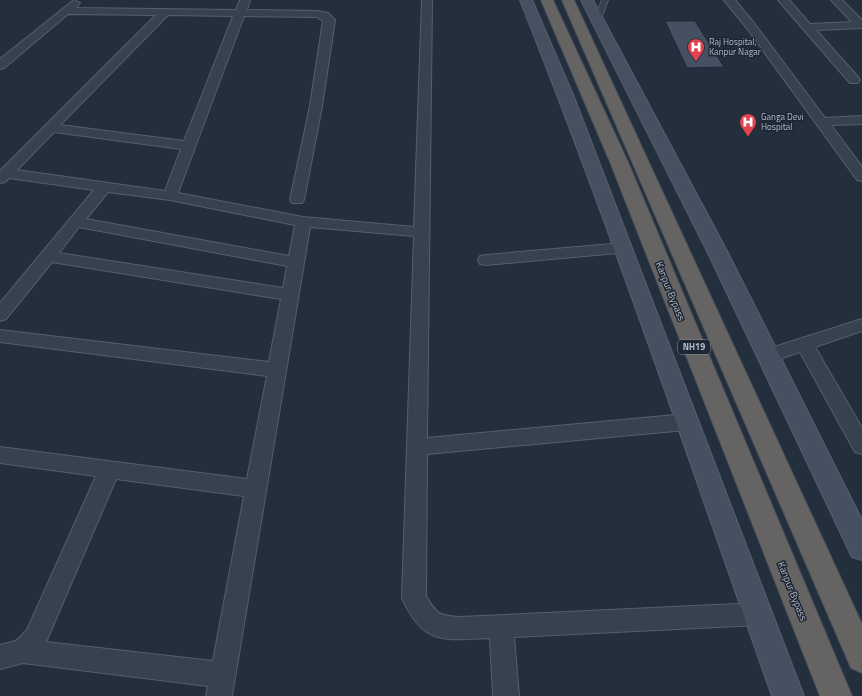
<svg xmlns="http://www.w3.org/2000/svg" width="862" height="696" font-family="'Titillium Web',sans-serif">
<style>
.building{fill:#455162;stroke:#1f2835}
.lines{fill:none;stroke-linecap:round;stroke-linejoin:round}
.service-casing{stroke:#565f6c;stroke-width:2}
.minor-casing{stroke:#565f6c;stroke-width:2}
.secondary-casing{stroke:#565f6c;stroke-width:2}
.trunk-casing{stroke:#434c59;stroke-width:2}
.service{fill:#38414e;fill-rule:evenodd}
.minor{fill:#38414e;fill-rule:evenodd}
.secondary{fill:#465061;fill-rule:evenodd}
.trunk{fill:#656462;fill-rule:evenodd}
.labels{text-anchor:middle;stroke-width:3;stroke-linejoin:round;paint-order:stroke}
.far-poi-label{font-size:9px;fill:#b4bcc9;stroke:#1d2633;text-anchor:start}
.shield{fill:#1d2633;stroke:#878f9c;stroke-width:1}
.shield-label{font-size:9px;font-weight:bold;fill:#b4bcc9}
.street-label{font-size:10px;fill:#b4bcc9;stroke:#1d2633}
</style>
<rect width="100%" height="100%" fill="#242f3e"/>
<path class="building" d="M665,21H695L724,67L687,68Z"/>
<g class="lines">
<g class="service-casing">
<path id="service" d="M602,0H608L600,21L595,22L594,21Z"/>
</g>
<g class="minor-casing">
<path id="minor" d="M74,0L80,3L76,8L236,10L240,0H250L247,10L317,11L328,13L335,20L322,106L304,200L302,203H292L290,200L310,106L323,21L317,17L244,16L178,193L303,217L414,227L422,0H432L427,438L686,414L693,417L696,422L693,427L686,430L427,454L426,596C436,614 440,616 460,617L758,603L766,606L770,614L766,622L758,625L514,637L519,696H493L490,638C443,640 424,646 402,598L414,236L310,227L232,696H206L208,686L23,663L0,669V645L16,641L27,630L96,476L0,463V447L247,479L267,376L0,342V330L269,362L281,299L52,262L6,319L0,321V303L94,190L9,178L5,182L0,183V171L156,15L68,14L4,68L0,69V59ZM168,15L233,16L184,141L60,125ZM54,132L181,149L165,191L17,170ZM108,192L170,200L295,225L289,256L86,219ZM79,227L287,266L283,288L59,253ZM116,479L244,496L213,661L46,642Z
M724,0H735L754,23L825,118L862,116V124L831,125L862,167V181L857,180L746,27Z
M778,0H789L810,24L852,22L831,0H842L862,20V28L816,30L858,77L860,80L858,83H850Z
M623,243L629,244L631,248L629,252L486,265L480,264L478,260L480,256L486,255Z
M862,319V331L815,347L862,428V454L855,452L800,352L767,363L761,361L758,356L761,351Z"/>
</g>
<g class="secondary-casing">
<path id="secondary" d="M520,0H532L574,97L804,696H772C690,463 611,229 520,0Z
M581,0H593L727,251L862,520V560L852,557L707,251Z"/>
</g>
<g class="trunk-casing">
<path id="trunk" d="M541,0H553L628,162L852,696H820L610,162Z
M562,0H574L862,624V673L851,668Z"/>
</g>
<use href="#service" class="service"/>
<use href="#minor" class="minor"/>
<use href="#secondary" class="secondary"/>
<use href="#trunk" class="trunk"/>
</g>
<defs>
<g id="hospital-pin" transform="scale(0.9)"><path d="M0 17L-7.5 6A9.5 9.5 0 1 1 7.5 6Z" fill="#e0444e" stroke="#1d2633"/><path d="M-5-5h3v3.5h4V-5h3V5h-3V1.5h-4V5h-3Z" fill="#fff"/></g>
</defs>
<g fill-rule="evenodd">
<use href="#hospital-pin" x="696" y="47"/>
<use href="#hospital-pin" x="748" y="122"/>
</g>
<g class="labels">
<g class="far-poi-label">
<text x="709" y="45">Raj Hospital,<tspan x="709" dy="10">Kanpur Nagar</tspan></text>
<text x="761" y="120">Ganga Devi<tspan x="761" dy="10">Hospital</tspan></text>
</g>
<rect class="shield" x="678" y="340" width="32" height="14" rx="3"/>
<g class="shield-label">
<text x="694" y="350">NH19</text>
</g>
<g class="street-label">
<text transform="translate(671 291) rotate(68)" y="4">Kanpur Bypass</text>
<text transform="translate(793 591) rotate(68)" y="4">Kanpur Bypass</text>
</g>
</g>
</svg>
